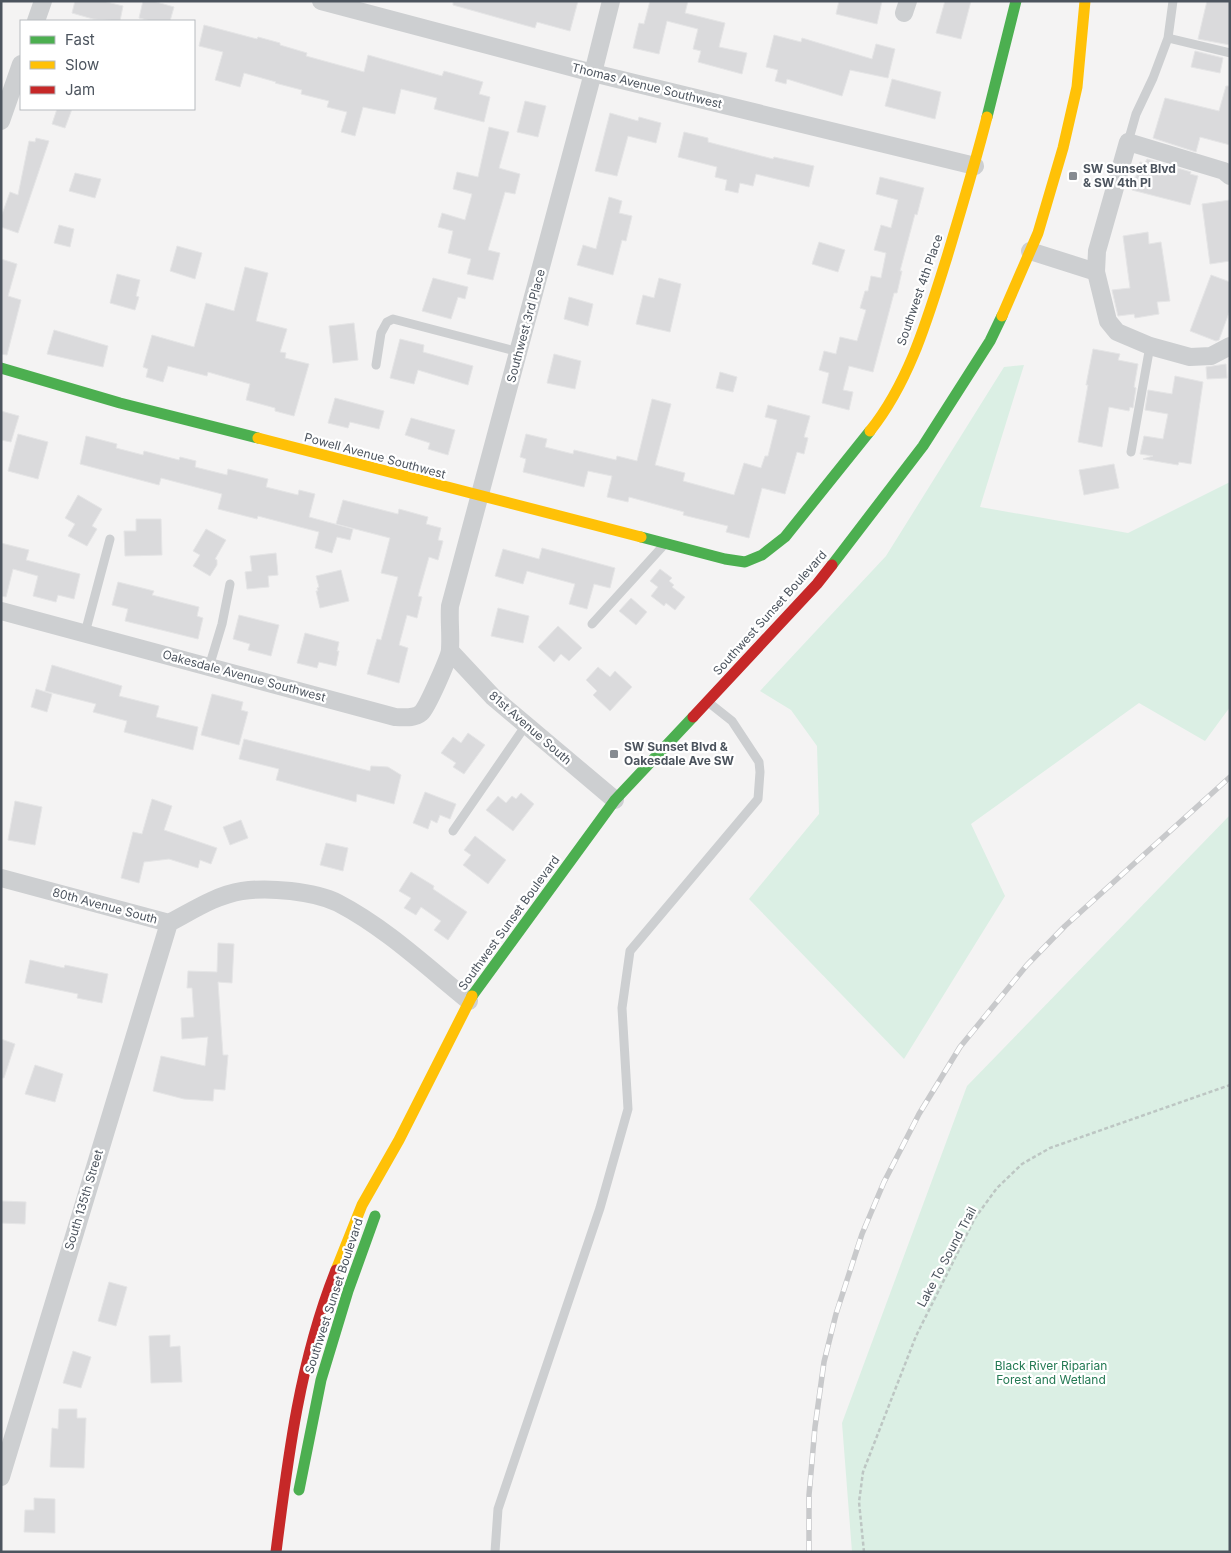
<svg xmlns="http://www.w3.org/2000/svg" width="1231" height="1553" font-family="Inter,sans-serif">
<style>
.green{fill:#dbefe4}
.building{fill:#dadadc;stroke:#e5e5e6}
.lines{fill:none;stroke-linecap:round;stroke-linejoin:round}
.path{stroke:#bdc6c3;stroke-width:2.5;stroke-dasharray:4 2.5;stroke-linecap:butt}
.lane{stroke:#cdcfd1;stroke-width:9}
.street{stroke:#cdcfd1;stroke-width:18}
.fast{stroke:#4caf50;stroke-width:11}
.slow{stroke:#ffc107;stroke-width:11}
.jam{stroke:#c62828;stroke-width:11}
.rail-casing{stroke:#c8c9cb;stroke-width:5.5}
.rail{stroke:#fff;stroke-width:4;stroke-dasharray:11;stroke-linecap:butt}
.poi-dot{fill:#878c92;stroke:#fff;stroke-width:2}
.labels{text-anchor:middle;stroke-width:4.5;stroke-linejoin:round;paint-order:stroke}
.street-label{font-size:12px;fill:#4c545e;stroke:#fff}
.poi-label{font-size:12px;font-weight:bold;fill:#4c545e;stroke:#fff;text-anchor:start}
.park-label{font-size:12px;fill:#237953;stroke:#fff}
</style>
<rect width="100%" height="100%" fill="#f4f3f3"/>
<path class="green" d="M1024,365L980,507L1128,533L1230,482V707L1205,741L1139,703L971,824L1005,896L904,1059L749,899L819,814L817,746L791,710L760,691L886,556L1004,367Z
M1230,815V1552H852L842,1423L967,1086Z"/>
<path class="building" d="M75,1H103L123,6L120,21L93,19L72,13Z
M143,1H153L174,7L170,21H151L139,18Z
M453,1H578L570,31L537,22L535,28L517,23L453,5Z
M650,1H688L685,13L725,23L719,47L747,53L742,74L698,62L701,51L693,49L698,29L667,21L659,54L633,48L639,23L644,24Z
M839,1H882L877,24L836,14Z
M945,1H971L961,39L936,33Z
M1207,1H1230V45L1198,39Z
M204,25L257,39L258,37L280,43V45L307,53L306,56L364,72L368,55L442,76L444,71L483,82L479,94L490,97L484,122L434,109L437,98L401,89L395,114L363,107L355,136L341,132L347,112L327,107L329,101L301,94L302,90L275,83L276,82L244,73L240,87L215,80L223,52L199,46Z
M774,35L801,42L802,38L872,59L876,44L895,49L888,78L850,70L842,96L787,79L786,84L775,81L778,70L766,67Z
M1195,51L1223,58L1220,73L1191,67Z
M892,79L941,92L935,119L885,106Z
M1226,86H1230V145L1200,137L1196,152L1153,138L1165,98L1219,111Z
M525,101L546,106L538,137L517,132Z
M57,109H72L65,128L52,124Z
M610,113L638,121L639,117L661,123L656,143L628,136L617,176L595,171Z
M489,127L509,132L499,168L520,174L515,194L505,192L488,250L500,253L493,280L467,274L471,259L448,253L453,231L438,227L442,213L465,220L472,194L453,189L457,172L478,177Z
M684,132L708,138V142L773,159L774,157L814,166L809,187L756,174L753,186L740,183L738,193L725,190L727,180L715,177L717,167L678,157Z
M36,138L49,141L18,233L1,227V217L10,192L18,195L29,141L35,142Z
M1147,159L1191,172L1190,174L1198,176L1190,205L1132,190L1140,162L1145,163Z
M75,173L101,179L95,198L69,191Z
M880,177L924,188L917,215L915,214L900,271H902L897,293H894L873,372L849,366L843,390L853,392L849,410L822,403L829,373L819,370L824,351L836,354L840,337L857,341L866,310L860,308L865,291H868L871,276L881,278L886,253L874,250L881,225L891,228L898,200L876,194Z
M609,197L622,201L619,213L632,216L626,241L622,240L613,275L577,265L583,245L596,249Z
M1230,200V261L1210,264L1202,204Z
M59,225L74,229L70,247L54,243Z
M1148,232L1149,244L1161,242L1170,301L1157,302L1159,314L1135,318L1134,314L1118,316L1112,290L1130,288L1123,236Z
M819,242L845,250L838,272L812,264Z
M177,246L202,253L195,279L170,271Z
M1,259L17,264L8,296L21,300L7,355L1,354Z
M245,267L268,273L256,321L287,329L280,352L286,353L285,358L309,364L294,416L275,411V408L246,400L250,384L208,372L207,376L168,366L163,382L146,377L148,369L143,367L152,335L194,347L206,303L234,311Z
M117,274L140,280L136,296L139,297L135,310L110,303Z
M1211,275L1230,282V310L1219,340L1216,341L1190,331Z
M433,278L468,287L465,299L458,297L451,319L422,311Z
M659,278L681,284L670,332L636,324L643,295L654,298Z
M569,297L593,304L588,326L564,319Z
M354,323L358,360L333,363L329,326Z
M54,330L108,346L103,367L47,354Z
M400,339L424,345L423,352L473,366L468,385L418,370L414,384L390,378Z
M1093,349L1120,354L1118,360L1138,364L1134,387L1136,388L1133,408L1130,407L1129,411L1109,407L1102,447L1078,442L1088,385H1086Z
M554,354L581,361L575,389L547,383Z
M1226,364L1227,378L1207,379L1206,367Z
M720,372L737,377L733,392L716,388Z
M1175,376L1203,382L1191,464L1179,462L1178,465L1143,459L1153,456L1140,454L1144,436L1163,439L1168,414L1145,410L1148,390L1172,394Z
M335,398L384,411L379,429L350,422L348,428L328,423Z
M652,399L671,404L655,465L685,473L683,481L734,495L744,463L761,468L765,456H768L777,420L765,417L768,405L810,416L804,437L808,438L804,454L797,452L785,494L762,488L749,538L726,532L728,526L683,515L684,512L629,497L628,502L607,497L612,476L588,471L584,487L523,472L526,459L520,457L526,434L547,439L545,447L573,454L574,450L616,460L617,456L637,461Z
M1,411L19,416L11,442L1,440Z
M411,418L455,430L448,455L428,449L430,443L405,435Z
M18,434L48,442L38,479L8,471Z
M86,436L117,444L116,448L143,455L144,451L179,460L180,457L196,461L195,467L227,475L228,469L268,479L266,487L298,495L299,490L315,494L309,517L353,529L350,540L337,537L332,553L315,548L319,532L258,516L257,519L218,509L222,494L161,478L159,485L80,464Z
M1114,464L1119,488L1084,495L1079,470Z
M78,495L102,509L92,526L97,529L87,546L68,536L75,524L65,518Z
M343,500L398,514L399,509L428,517L426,524L441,528L438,540L443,541L438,560L429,557L418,596L422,597L417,618L407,615L399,645L408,648L399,683L367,674L377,639L381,640L398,577L381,573L390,538L336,524Z
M136,519H161L162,555L125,556L124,531H136Z
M206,529L226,540L215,559L217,560V565L210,576L193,566L200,555L193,551Z
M1,543L29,550L26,560L80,574L74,599L58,595L56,602L33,596L38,576L13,569L6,597L1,596Z
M542,548L615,568L610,588L594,584L587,609L569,604L575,584L527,571L523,584L495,576L503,549L539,559Z
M276,553L278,575L268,576L269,587L247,589L245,572L252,571L250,556Z
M660,569L672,578L669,581L674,585L672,587L685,597L675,610L666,603L664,606L651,596L658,587L650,581Z
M341,570L349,601L320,608L316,591H318L317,588L319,587L316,576Z
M118,582L154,591L152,595L199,607L197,616L203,618L198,639L125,621L128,609L112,605Z
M631,598L647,612L636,625L619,611Z
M498,608L529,616L523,643L491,636Z
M239,615L279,625L271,656L248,650L250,644L233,639Z
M558,626L582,648L569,661L561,654L554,662L538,647Z
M305,633L339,642L337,651H339L336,666L319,662L317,668L297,663Z
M52,665L122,686L119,696L159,706L156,717L198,727L193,750L124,732L127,721L93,712L96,704L45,691Z
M598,667L610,677L615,671L632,687L610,711L593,695L597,691L586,680Z
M36,689L52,694L47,712L31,707Z
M212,694L243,702L241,710L248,712L239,745L201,735Z
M468,733L485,745L464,774L453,767L456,763L441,753L453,737L461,743Z
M244,739L370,771L371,766L388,767L401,775L394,804L357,794L356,802L276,780L279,769L239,759Z
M425,792L456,804L450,819L440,815L437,823L431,820L428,829L413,823Z
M521,793L534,804L513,831L486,810L498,796L506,803L512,796L516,799Z
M152,799L172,806L164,830L217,848L211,864L200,860L198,868L169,859L144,862L139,883L121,878L133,832L142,834Z
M15,801L42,807L35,845L8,840Z
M241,820L248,838L230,845L223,827Z
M475,836L506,860L488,884L463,865L471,855L464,850Z
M326,843L348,848L343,871L320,865Z
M411,872L434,886L433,889L467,912L448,940L434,930L441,921L421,907L416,915L404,908L411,898L399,891Z
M218,943L234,944L232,983L218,982L223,1055H228L225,1090L214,1089L213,1101L184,1099L153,1091L161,1056L205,1066L208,1037L182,1039L181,1018L194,1017L192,988H187L188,971L217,972Z
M30,960L64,968L65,965L108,974L102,1003L77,998L78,994L25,983Z
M1,1039L15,1044L4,1078H1Z
M35,1065L63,1074L55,1102L25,1094Z
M1,1201L26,1202L25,1224L1,1223Z
M109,1282L127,1287L116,1326L98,1321Z
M170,1335V1347L180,1346L182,1382L151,1383L149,1336Z
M73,1351L91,1357L81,1388L63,1383Z
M59,1409H77V1418H86L84,1468L50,1467L52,1428L58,1429Z
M34,1498L55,1499V1533L24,1532L25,1510H34Z"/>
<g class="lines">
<path class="path" d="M864,1552L859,1502L863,1472L916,1336L975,1218L997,1188L1022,1164L1050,1148L1230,1085"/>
<path class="lane" d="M1168,38L1230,53
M1128,142L1136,114L1153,78L1168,38L1173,1
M376,365L381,333L387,322L393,319L519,352
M1131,452L1150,346
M592,624L663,546
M85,633L110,539
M209,667L222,624L230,584
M453,831L526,725
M495,1552L498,1509L600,1208L628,1109L622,1008L630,951L758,799L760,772L759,762L732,721L708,702"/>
<path class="street" d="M321,1L593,73L975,166
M904,13L908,1
M36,21L43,1
M1,121L21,64
M1230,176L1224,171L1128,142L1097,251L1096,272L1108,321L1117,332L1150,346L1190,357L1211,356L1230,346
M1030,251L1096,272
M1,611L395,717C403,717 414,719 421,713C427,708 450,656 450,649C451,634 449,620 450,606L593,73L611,1
M450,651L493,697L615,800
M1,878L169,923C192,911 216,895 242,891C268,887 314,891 338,903C386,928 427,967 469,1001
M1,1477C56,1292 114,1108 169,923"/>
<path class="fast" d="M987,117L1016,1
M1,368L120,403L258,438
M641,537L725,559L745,562L762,555L785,537L870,431
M832,565L923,446L990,341L1002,316
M472,996L615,800L693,717
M299,1490L321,1380L348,1291L375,1216"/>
<path class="slow" d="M1002,316L1038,233L1063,148L1077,87L1085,1
M870,431C910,381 928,317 947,257C961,210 975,164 987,117
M258,438L641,537
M336,1270L362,1205L399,1140L472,996"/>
<path class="jam" d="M693,717L817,584L832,565
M276,1552C288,1456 300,1360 336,1270"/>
<g class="rail-casing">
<path id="rail" d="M809,1552V1495L815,1427L824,1362L836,1314L862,1234L884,1182L919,1114L960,1047L1027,965L1065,926L1230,777"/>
</g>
<use href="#rail" class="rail"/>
</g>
<g class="poi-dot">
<rect x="1068" y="171" width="10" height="10" rx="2.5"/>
<rect x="609" y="749" width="10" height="10" rx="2.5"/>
</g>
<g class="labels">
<g class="street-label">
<text transform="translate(647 86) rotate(14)" y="4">Thomas Avenue Southwest</text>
<text transform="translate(920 290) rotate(-71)" y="4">Southwest 4th Place</text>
<text transform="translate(526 326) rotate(-75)" y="4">Southwest 3rd Place</text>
<text transform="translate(375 456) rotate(15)" y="4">Powell Avenue Southwest</text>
<text transform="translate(770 613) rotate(-48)" y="4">Southwest Sunset Boulevard</text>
<text transform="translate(244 676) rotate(15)" y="4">Oakesdale Avenue Southwest</text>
<text transform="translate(530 728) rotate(41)" y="4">81st Avenue South</text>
<text transform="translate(105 906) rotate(15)" y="4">80th Avenue South</text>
<text transform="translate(509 923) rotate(-54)" y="4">Southwest Sunset Boulevard</text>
<text transform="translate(84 1200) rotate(-73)" y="4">South 135th Street</text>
<text transform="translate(947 1257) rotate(-62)" y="4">Lake To Sound Trail</text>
<text transform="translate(334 1296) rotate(-72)" y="4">Southwest Sunset Boulevard</text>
</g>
<g class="poi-label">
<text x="1083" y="173">SW Sunset Blvd<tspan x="1083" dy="14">&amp; SW 4th Pl</tspan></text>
<text x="624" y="751">SW Sunset Blvd &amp;<tspan x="624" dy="14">Oakesdale Ave SW</tspan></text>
</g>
<g class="park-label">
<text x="1051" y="1370">Black River Riparian<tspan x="1051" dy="14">Forest and Wetland</tspan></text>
</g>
</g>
<rect width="1231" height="1553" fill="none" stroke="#4c545e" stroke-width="5"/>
<rect x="20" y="20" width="175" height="90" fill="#ffffff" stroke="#b7bbbf"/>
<rect x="30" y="36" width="25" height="8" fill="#4caf50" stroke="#b7bbbf"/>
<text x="65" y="45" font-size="15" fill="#4c545e">Fast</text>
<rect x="30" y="61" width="25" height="8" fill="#ffc107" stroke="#b7bbbf"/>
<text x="65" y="70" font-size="15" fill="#4c545e">Slow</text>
<rect x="30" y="86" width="25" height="8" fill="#c62828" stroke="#b7bbbf"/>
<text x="65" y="95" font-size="15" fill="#4c545e">Jam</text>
</svg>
